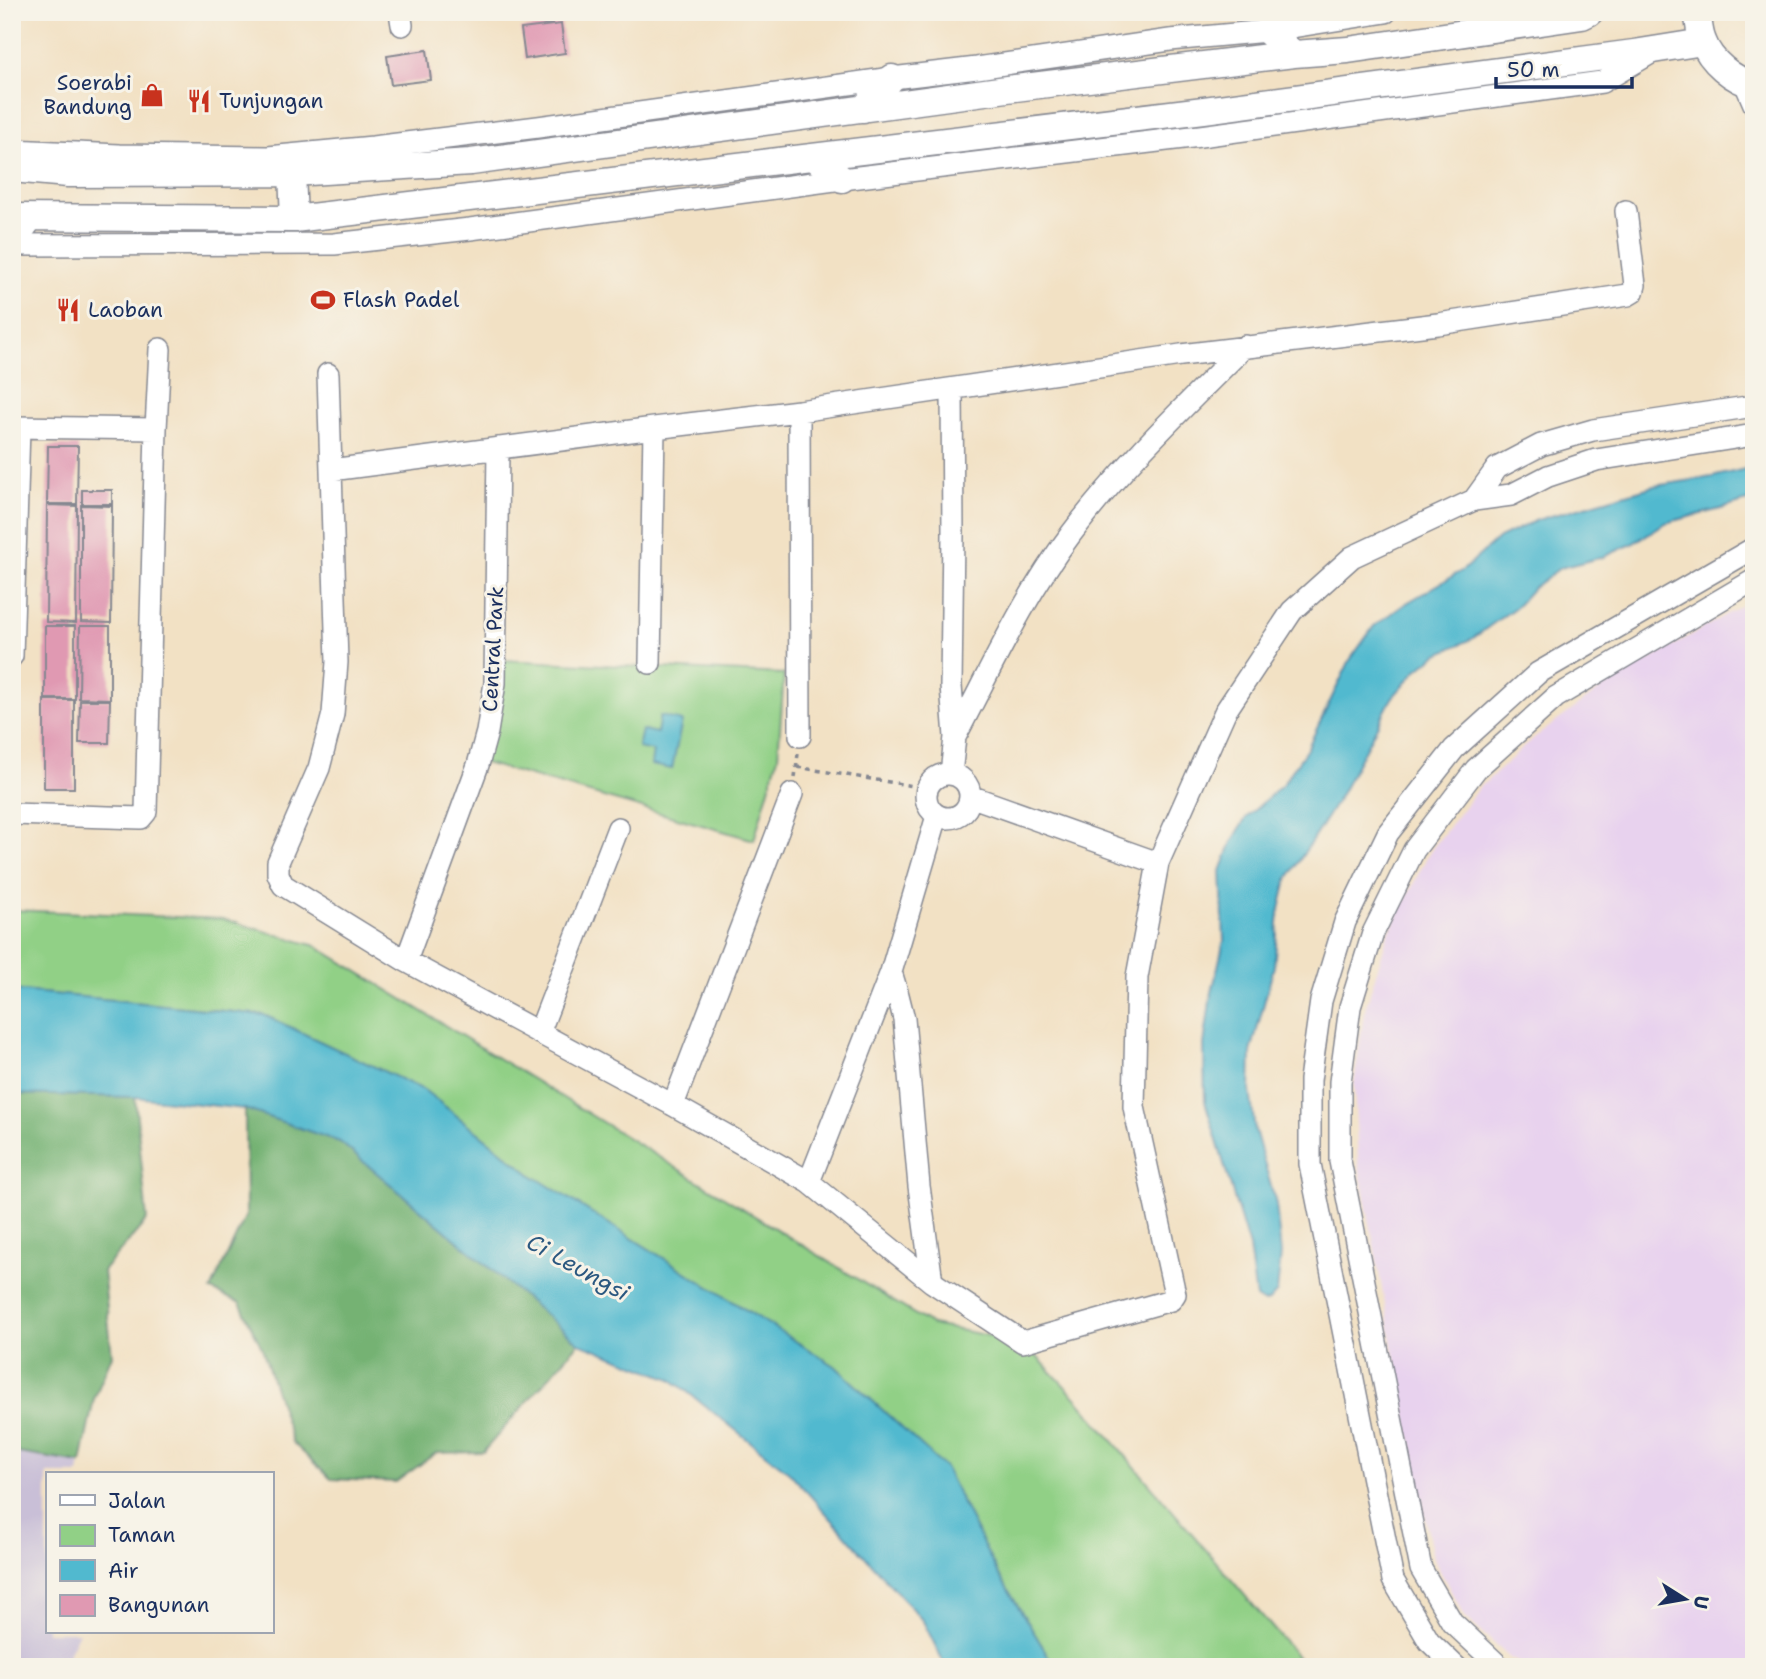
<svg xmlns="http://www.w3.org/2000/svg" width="1766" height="1679" font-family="'Shantell Sans',sans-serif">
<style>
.built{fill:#e8d2ee}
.industrial{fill:#c9bfd7}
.green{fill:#91d086;stroke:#568072;stroke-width:2}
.forest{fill:#74b273;stroke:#487068;stroke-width:2}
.water{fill:#51b9cf;stroke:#367496;stroke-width:2}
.building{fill:#e099b2}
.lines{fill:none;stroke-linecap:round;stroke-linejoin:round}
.minor-casing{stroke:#868891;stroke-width:24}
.tertiary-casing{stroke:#868891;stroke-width:29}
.path{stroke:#868891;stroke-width:3.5;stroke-dasharray:5 5;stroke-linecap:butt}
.minor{stroke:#fff;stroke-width:21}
.tertiary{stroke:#fff;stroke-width:26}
.labels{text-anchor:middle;stroke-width:6;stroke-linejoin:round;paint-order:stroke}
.poi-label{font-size:21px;fill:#1b2f5e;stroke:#f7f3e8;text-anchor:start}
.street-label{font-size:21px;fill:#1b2f5e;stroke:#f7f3e8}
.water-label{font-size:23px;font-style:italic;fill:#2b5880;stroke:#f7f3e8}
</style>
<rect width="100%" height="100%" fill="#f7f3e8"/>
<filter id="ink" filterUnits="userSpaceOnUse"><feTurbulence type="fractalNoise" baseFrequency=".0143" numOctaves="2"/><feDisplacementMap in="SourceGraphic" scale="14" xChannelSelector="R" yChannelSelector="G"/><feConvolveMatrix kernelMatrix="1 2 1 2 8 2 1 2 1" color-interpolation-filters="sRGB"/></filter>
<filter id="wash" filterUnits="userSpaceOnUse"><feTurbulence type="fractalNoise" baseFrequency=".00686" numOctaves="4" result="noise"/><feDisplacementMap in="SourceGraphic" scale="28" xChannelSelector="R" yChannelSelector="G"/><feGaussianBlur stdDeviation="1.57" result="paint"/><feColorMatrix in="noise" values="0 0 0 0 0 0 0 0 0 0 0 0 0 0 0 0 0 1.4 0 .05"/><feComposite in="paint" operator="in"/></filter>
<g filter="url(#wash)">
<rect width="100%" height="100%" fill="#f2e1c4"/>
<path class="built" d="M1754,598V1667H1530L1511,1659L1465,1617L1433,1558L1358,1161L1354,1085L1364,1013L1388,934L1429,853L1477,790L1534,738L1605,686Z"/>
<path class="industrial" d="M12,1452L81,1463L79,1474H47V1632H79L68,1654L79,1667H12Z"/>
<path class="green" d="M503,660L784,674L778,757L754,840L481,762Z
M12,910L223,919L316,946L932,1325L1023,1342L1077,1399L1306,1667H1055L996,1570L945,1468L835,1366L533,1176L424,1090L264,1015L12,990Z"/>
<path class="forest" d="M12,1094L135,1097L147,1220L103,1271L112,1355L94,1399L81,1463L12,1452Z
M245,1109L340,1142L579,1343L483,1452L436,1453L396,1482L331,1479L292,1442L262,1348L240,1303L211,1290L246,1215Z"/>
<path class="water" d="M1754,460V499L1721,509L1665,523L1632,544L1603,557L1560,568L1533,588L1517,606L1472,639L1436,655L1416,671L1392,698L1339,798L1287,880L1279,913L1274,966L1251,1052L1250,1091L1255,1130L1276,1204L1281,1254L1277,1292L1269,1301L1264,1303L1256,1298L1249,1247L1205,1101L1204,1045L1210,1001L1224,941L1221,871L1232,842L1246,818L1283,784L1307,749L1350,660L1374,626L1405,604L1463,570L1499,538L1537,520L1654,486L1712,477L1745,469Z
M660,716L682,721L672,769L651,765L653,751L638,748L642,730L657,733Z
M12,990L264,1015L424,1090L533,1176L835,1366L945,1468L996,1570L1055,1667H946L923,1621L790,1473L671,1379L579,1343L340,1142L245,1109L135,1097L12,1094Z"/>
<g id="blocks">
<path class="building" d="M561,24L565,53L525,59L521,29Z
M427,50L431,80L391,85L387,56Z
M48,446H78L77,504H47Z
M82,490H112V504H82Z
M47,505L77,506L76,623L46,622Z
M81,505L112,506L111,623L81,622Z
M45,626H75V699H45Z
M80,626H110V699L79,698Z
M44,700H74V788H44Z
M80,700H110L109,743H79Z"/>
</g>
</g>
<g filter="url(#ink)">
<use href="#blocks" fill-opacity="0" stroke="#868891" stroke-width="2"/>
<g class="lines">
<g class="minor-casing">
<path id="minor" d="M400,12L402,25
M547,12V13
M1745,83L1754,104
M12,150L119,155L268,157L373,147L538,127L892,78L977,68L1170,40L1267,31L1386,12
M12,245L334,244L470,229L842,179L1200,136L1602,82L1651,53
M328,374L337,662L333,714L319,768L278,862V874L283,885L406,961L673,1105L809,1182L932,1282L1023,1342L1171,1300L1175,1294L1134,1107L1137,977L1158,863L1225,712L1292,611L1352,557L1474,500
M1754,406L1593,430L1541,445L1497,468L1474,500L1511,495L1548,476L1596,460L1754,435
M799,411L800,736
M12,427L156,429
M331,470L654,428L799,411L1181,355L1438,324L1628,295L1633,292L1635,285L1626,211
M12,656L19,428
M650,663L654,428
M955,737C991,669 1024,596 1071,534C1122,466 1185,406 1245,346
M951,774L955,737L951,686L953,534L952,390
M926 796a22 22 0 1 1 44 0a22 22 0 1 1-44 0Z
M970,796L1158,863
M12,814L141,818L146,812L156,429L160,349
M406,961L478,765L487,732L495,683L498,448
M891,972L898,995L904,1019L919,1186L932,1282
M539,1033L618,828
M673,1105L792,794
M809,1182L891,972L937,816
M1456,1667L1429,1641L1393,1580L1310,1164V1080L1321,1001L1345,922L1388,833L1454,749L1538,673L1754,548
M1500,1667L1452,1622L1421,1569L1340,1161V1082L1350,1007L1373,933L1414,850L1476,769L1556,697L1754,580"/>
</g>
<g class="tertiary-casing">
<path id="tertiary" d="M1697,12C1699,21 1699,32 1703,41C1710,61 1733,80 1754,85
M1267,31L1294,54
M863,109L892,78
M813,157L842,179
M12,169L68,174L292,173L471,162L1007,89L1294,54L1348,50L1582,16L1590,12
M292,173L294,219
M12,217L294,219L1204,110L1634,53L1703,42
M12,242L30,218"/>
</g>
<path class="path" d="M797,767L926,788
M795,778L798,754"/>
<use href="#minor" class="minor"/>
<use href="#tertiary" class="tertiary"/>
</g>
</g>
<defs>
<g id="shop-bare" transform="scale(1.89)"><path d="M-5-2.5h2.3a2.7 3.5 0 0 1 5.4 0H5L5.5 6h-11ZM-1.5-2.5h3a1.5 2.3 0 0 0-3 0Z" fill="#c8321e" stroke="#f7f3e8" stroke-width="2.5" paint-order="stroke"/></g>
<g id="restaurant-bare" transform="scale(1.89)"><path d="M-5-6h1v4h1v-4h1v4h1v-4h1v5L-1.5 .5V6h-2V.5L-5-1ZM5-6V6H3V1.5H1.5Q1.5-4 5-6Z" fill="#c8321e" stroke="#f7f3e8" stroke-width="2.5" paint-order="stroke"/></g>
<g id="stadium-bare" transform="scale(1.89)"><path d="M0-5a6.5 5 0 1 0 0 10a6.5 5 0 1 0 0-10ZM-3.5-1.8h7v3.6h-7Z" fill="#c8321e" stroke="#f7f3e8" stroke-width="2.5" paint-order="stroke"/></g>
</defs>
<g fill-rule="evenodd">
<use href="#shop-bare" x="152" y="95"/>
<use href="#restaurant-bare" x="199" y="101"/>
<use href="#stadium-bare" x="323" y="300"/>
<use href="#restaurant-bare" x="68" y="310"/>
</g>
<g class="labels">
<g class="poi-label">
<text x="132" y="90" text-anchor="end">Soerabi<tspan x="132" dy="24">Bandung</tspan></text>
<text x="219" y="108">Tunjungan</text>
<text x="343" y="307">Flash Padel</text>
<text x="88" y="317">Laoban</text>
</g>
<g class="street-label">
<text transform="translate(493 649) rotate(-87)" y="7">Central Park</text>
</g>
<g class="water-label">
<text transform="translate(578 1267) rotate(29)" y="8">Ci Leungsi</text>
</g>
</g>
<rect width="1766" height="1679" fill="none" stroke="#f7f3e8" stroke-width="42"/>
<rect x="46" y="1472" width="228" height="161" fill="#f7f3e8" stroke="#9fa5b1" stroke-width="2"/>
<rect x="60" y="1495" width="35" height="10" fill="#ffffff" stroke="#9fa5b1" stroke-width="2"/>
<text x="108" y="1508" font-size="21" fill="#1b2f5e">Jalan</text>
<rect x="60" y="1525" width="35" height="21" fill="#91d086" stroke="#9fa5b1" stroke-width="2"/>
<text x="108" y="1542" font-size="21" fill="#1b2f5e">Taman</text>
<rect x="60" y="1560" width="35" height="21" fill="#51b9cf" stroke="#9fa5b1" stroke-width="2"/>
<text x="108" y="1578" font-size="21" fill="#1b2f5e">Air</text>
<rect x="60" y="1595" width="35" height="21" fill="#e099b2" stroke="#9fa5b1" stroke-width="2"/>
<text x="108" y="1612" font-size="21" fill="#1b2f5e">Bangunan</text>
<g transform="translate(1685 1599) rotate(101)" stroke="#f7f3e8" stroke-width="5" paint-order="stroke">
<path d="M0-5L12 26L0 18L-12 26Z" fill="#1b2f5e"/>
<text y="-10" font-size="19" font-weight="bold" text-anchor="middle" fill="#1b2f5e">U</text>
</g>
<path d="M1496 77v10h136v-10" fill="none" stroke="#1b2f5e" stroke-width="3.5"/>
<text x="1507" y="77" font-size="21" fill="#1b2f5e" stroke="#f7f3e8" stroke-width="5" paint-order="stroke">50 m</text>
</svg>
